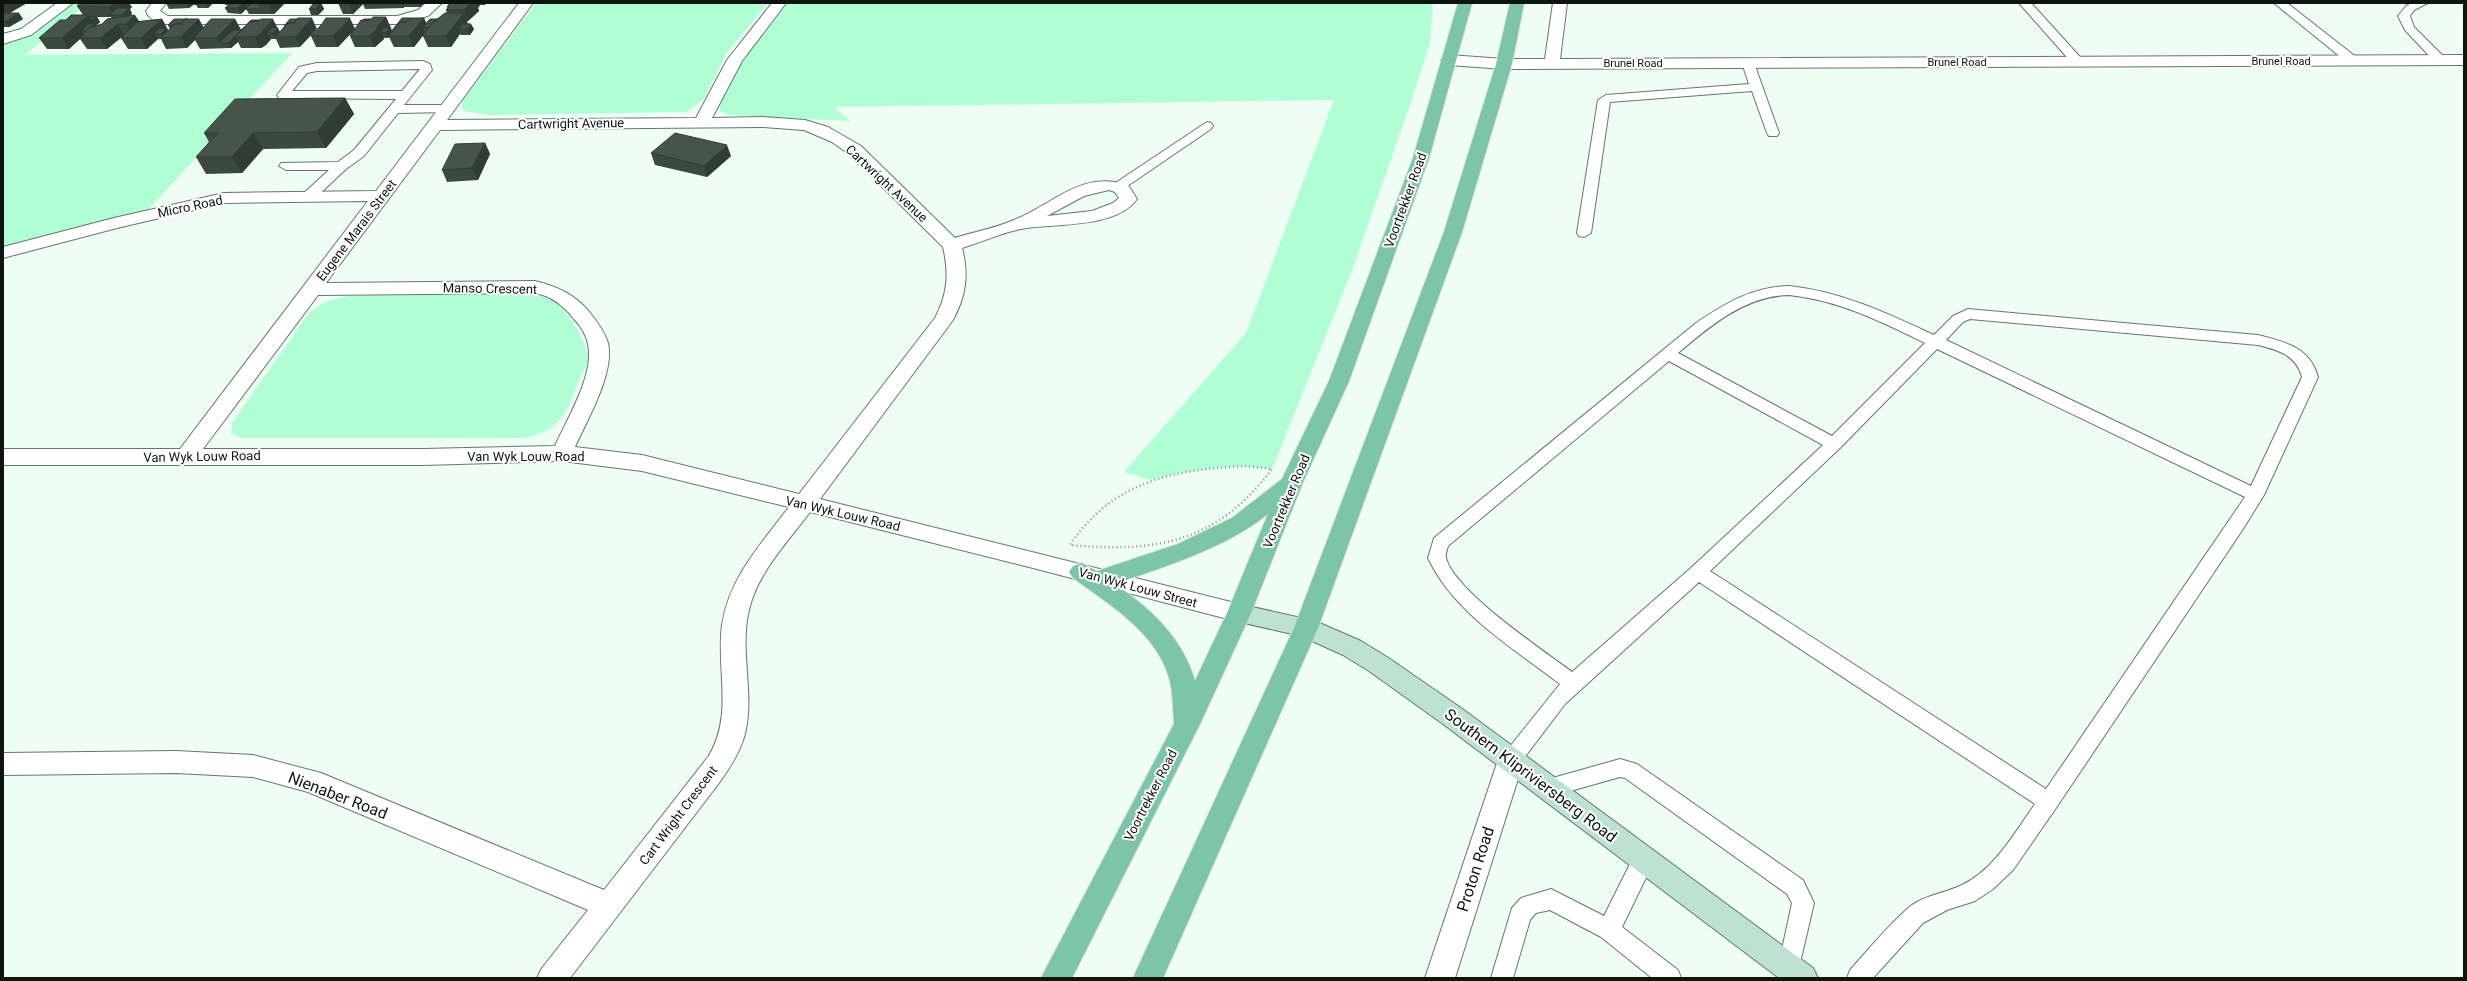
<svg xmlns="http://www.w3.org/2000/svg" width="2467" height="981" font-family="Roboto,sans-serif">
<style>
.green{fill:#b1fed4}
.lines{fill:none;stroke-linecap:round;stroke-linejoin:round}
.service-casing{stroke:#65776d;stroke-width:2}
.minor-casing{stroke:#65776d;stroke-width:2}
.secondary-casing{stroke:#65776d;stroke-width:2}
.primary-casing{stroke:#dddede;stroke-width:2}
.path{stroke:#87928c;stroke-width:2.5;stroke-dasharray:1 3;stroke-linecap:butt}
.service{fill:#fff;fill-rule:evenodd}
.minor{fill:#fff;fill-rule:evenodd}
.secondary{fill:#bde2d3;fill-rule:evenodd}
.primary{fill:#7cc5a7;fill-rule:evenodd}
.wall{fill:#3b4941;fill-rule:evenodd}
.shaded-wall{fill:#303c35}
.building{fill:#45554c;stroke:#303c35}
.labels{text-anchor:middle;stroke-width:4;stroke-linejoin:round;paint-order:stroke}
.far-street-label{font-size:11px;fill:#0e1511;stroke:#fff}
.street-label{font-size:13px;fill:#0e1511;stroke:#fff}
.near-street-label{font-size:16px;fill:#0e1511;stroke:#fff}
</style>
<rect width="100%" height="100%" fill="#eefef5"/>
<path class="green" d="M73,3H87L25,55L292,53L148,210L3,247V43L35,31Z
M536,3H768L726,54L704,99L686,112L490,115L464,111L461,106L464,99Z
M784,3H1433L1430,42L1411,102L1351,273L1272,469L1245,466L1222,467L1174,474L1151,480L1124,472L1246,333L1334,100L834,107L850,121L729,115L720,111L718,105L754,40Z
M528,293C536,294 546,295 554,300C565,307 589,345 588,357C588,364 582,374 579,380C567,413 561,431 523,438H241L231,433L232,423L309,313C321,302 332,299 348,296Z"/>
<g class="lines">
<g class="service-casing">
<path id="service" d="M2019,3H2031L2081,58L2083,61L2081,64H2073Z
M2274,3H2287L2356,57L2358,60L2356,63H2348Z
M2412,3H2428L2414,10L2410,16L2414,27L2444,57L2446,60L2444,63H2436L2405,30L2398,16L2406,6Z
M1748,59L1754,63L1779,133L1777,136H1769L1767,133L1752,91L1610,102L1591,233L1584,237L1579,236L1577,233L1598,100L1606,95L1749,84L1742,63Z
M423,61L430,64L432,70L404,105H447L453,109L451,112L398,113L364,156L346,169L314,199H304L302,196L304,193L329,170H286L279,166L281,163L338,162L354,150L396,99L279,98L277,95L299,67L303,66L317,63ZM420,69L402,91H292L307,73L317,71Z
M1207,122L1211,123L1213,126L1211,129L1123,189H1113L1111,186Z
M1789,286C1840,291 1887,313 1934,335L1953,316L1968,309L2258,335C2285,342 2310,347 2318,377L2264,495L2243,529L2056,808L2013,870L1993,889L1975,901L1947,910L1923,923L1873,978H1847L1850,970C1868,950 1886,928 1906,910C1922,895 1944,894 1962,885C1995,869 2015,832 2035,804L1699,582L1565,704L1518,766L1511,769L1504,766L1501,760L1504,754L1560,684C1513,648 1454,613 1428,558L1434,538L1696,323C1726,303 1752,287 1789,286ZM1789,295C1838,300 1882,322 1925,343L1832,436L1678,353C1710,326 1745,296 1789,295ZM1970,319L2258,345C2278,350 2296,355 2302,377L2251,486L1946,340L1963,322ZM1937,349L2245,497L2046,789L1710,571L1840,448ZM1669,361L1823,445L1692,567L1572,672C1543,650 1455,592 1446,558C1445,554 1447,550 1448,546Z
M1620,759L1637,764L1803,880L1814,903L1797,976L1791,978L1781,976L1778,968L1792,903L1787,894L1625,778L1620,777L1549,797L1542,794L1539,788L1542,782L1549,779Z
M1644,849L1652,852L1655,859L1622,927L1678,970L1681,978H1652L1601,937L1550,910L1536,913L1530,920L1513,978H1491L1512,908L1521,898L1551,889L1604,916L1636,852Z"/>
</g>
<g class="minor-casing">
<path id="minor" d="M57,3H73L31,35L3,44V34L21,29Z
M152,3H166L160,11L168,16H397L418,10L426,3H442L428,16L398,24H166C156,22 149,20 146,11Z
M519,3H533L447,120L696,118L727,60L772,3H786L742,61L712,118L763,117L805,120L828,127L861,146L955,238C974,232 996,228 1014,220C1054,204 1081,170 1128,185L1137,199C1116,229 1053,223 1021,229C1001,233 981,242 962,248C969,274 966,296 953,320L820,499L1239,604L1247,606L1251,613L1247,620L1239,622L1037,569L810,512C787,543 758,572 749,610C739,651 755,693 745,734C740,753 728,771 716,787L570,978H537L542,968L588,910L308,792L253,777L176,773L3,775V753L176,751L253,755L321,773L604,890L708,757C734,716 716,670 722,625C729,578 761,544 789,507L642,471L562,461L423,465H3V449H180L368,201L224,203L117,228L3,258V247L114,218L224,193L376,191ZM763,127L804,130L832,142L849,154L943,247C949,272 948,294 935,318L799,494L642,455L575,447C587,420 615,373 608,343C605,333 598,323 591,314C576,295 559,287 535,281L326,283L440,130ZM1109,190L1115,192L1119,198L1113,203L1092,211L1047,216L1084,196ZM535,293C551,296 563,305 573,318C580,325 586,334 588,344C595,374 567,419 555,446L423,449H203L318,295Z
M1553,3H1567L1560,59L2464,55V65L1504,69L1449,65L1441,60L1449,55L1504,59H1545Z
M1511,749L1520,752L1524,760L1455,978H1425L1498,760L1502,752Z"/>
</g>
<g class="secondary-casing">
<path id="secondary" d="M1239,604L1315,621L1361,641L1387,657L1461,708L1813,968L1818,978H1779L1443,724L1369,671L1343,655L1301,636L1231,620L1227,613L1231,606Z"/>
</g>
<g class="primary-casing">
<path id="primary" d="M1458,3H1472L1429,158L1349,381L1303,482L1251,613L1200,724L1072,978H1041L1174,724C1173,709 1173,695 1170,681C1158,633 1110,605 1073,578L1069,572L1073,566L1081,563L1097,571L1178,544L1232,518L1282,479L1329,381L1413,158ZM1268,514L1227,613L1195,681C1182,637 1151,609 1115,584C1168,565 1224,549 1268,514Z
M1510,3H1524L1512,64L1462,232L1318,628L1163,978H1133L1294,628L1444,232L1496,64Z"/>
</g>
<path class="path" d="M1245,466L1272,469C1217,542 1158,553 1070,545C1113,481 1172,470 1245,466Z"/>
<use href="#service" class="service"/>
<use href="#minor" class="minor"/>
<use href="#secondary" class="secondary"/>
<use href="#primary" class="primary"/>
</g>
<path class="wall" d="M3,3H27L9,13L23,19L9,27H3Z
M166,3H213L208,8H198L196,5H193L189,8L169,9Z
M223,3H252L249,6H247L248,7L241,14L228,13L225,8L228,6L227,5L223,4Z
M252,3H285L274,14H249L246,9Z
M321,3L324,9L318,15H311L309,9Z
M338,3H424L420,7H404V8L365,9L363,4L353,14H343Z
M450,3H486L485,5H480L478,8L479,11L468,21H467L468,24L474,29L470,35H461L460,34L451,47H428L423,36L425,33L414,47H394L389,37L388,38H383L384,39L375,47H355L350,36L352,32L372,19L386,17L392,31L424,18L426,23L438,19L447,13L446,10L448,8L447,7Z
M77,6L132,7L130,9L132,14L129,16L139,21L162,19L168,30L167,31L170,29L168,25L174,19L204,27L235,19L241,30H240L259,20L279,29V30L280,32L290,19L300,47L280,48L276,39H271L266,45L261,48H241L238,42L231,48L200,49L195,40L187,48L166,49L161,39H158L147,49H128L121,38L123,36L107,49H87L80,39L69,49H47L39,38L66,20L83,15ZM97,17H111L112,19L102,24L96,26L100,22Z
M355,29L338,47H316L311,36Z
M345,98L354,114L326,148L263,149L242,173L206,174L196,157L209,142L204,133Z
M485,143L490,154L478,180L447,182L442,170Z
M651,153L731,156L707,177L655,165Z"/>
<path class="shaded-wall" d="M3,3H27L3,17Z
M115,3H129L132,7L130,9L132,14L125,20L122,15H114L109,7Z
M186,3H192L193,5L189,8Z
M206,3H213L208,8Z
M243,3H246L248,7L241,14L238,8Z
M248,3H252L249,6Z
M267,3H285L274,14L268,4Z
M321,3L324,9L318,15L316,9Z
M348,3H362L363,4L353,14Z
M401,3H403L404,7V8Z
M418,3H424L420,7Z
M471,3H479L480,5L478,8L479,11L468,21L464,10Z
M19,13L23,19L9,27L5,22Z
M464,13L468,24L459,29L460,34L451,47L446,36Z
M89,15L92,20L97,17L100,22L96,25L98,30L87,31H81L84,36L80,38V39L69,49L62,38Z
M135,15L142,26L133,35L126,24Z
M386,17L391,28L392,32H391L392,34L388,36L389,37L388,38L386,33L381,32L384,39L375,47L369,36Z
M312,18L317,29L300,47L295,37Z
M350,18L355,29L338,47L333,36Z
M424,18L428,28L423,27L425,33L414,47L409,36Z
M162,19L168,30L167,31L169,34L163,38L161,34H154L158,39L147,49L141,38Z
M199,19L205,30L194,38L195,40L187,48L181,37Z
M235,19L241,30L228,43H219L216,38Z
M273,19L280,33L275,37L276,39L273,33H267L270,39H271L266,45L261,48L255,37Z
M118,24L124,35L107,49L100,38Z
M471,24L474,29L470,35L467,29Z
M238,33L241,37H235L238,42L231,48L228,43Z
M345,98L354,114L326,148L317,132Z
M253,133L263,149L242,173L232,157Z
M485,143L490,154L478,180L472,168Z
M727,145L731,156L707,177L704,166Z"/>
<path class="building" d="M80,3H115L109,7L77,6Z
M231,3H243L238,8H225Z
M252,3H259L258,4L261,9H246Z
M259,3H269L268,4H258Z
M314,3H321L316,9H309Z
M450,3H471L464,10H446L449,7H447Z
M117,8H129L122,15H109Z
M3,13H19L5,22H3Z
M445,13H464L446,36H423L432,23Z
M71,15H89L62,38H39L60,20H66Z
M135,15L126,24H118L100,38H80L89,28L102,24L107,19Z
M90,17H97L92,20Z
M373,17H386L376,28H379L369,36H350L361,20H371Z
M298,18H312L295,37H275L288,23H294Z
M326,18H350L333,36H311L322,24Z
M402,18H410L406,22H400L392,32H391Z
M410,18H424L409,36H388L400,22H406Z
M162,19L141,38H121L137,22Z
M174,19H187H185L181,24H175L173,25H168Z
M185,19H199L181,37L160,38L175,24H181Z
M211,19H235L216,38H194Z
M261,19H273L260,34L255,37H235L250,21H258Z
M290,19H297L294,23H288L285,26H284Z
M364,19H372L371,20H363Z
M430,19H438L432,23L429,28L423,27Z
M252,20H259L257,21H250Z
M88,24H95L91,27L89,28L86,31H81Z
M462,24H471L467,29H459Z
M245,27L239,33H238L228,43H219L233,30H241Z
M390,27L386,33L380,32L384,28Z
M272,28H278L273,33H267Z
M159,29H166L161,34H154Z
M345,98L317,132L253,133L232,157H196L218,133H204L235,99Z
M675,133L727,145L704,166L651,153Z
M485,143L472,168L442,170L455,144Z"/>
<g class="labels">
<g class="far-street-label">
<text x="2281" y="65">Brunel Road</text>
<text x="1957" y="66">Brunel Road</text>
<text x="1633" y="67">Brunel Road</text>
</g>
<g class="street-label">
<text transform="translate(571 123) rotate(-1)" y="5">Cartwright Avenue</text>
<text transform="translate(887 183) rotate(43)" y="5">Cartwright Avenue</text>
<text transform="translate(1405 200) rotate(-70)" y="5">Voortrekker Road</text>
<text transform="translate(190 206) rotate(-12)" y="5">Micro Road</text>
<text transform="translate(356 230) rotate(-53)" y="5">Eugene Marais Street</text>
<text transform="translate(490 288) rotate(1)" y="5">Manso Crescent</text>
<text transform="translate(202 456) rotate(-1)" y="5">Van Wyk Louw Road</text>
<text x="526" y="461">Van Wyk Louw Road</text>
<text transform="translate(1286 501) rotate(-67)" y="5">Voortrekker Road</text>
<text transform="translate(843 513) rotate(13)" y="5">Van Wyk Louw Road</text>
<text transform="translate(1138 587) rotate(15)" y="5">Van Wyk Louw Street</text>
<text transform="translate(1150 795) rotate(-63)" y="5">Voortrekker Road</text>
<text transform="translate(678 815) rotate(-53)" y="5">Cart Wright Crescent</text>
</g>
<g class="near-street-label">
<text transform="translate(1531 775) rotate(37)" y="6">Southern Klipriviersberg Road</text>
<text transform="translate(338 795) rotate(21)" y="6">Nienaber Road</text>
<text transform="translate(1475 869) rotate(-72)" y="6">Proton Road</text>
</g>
</g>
<rect width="2467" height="981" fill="none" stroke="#0e1511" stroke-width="8"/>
</svg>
